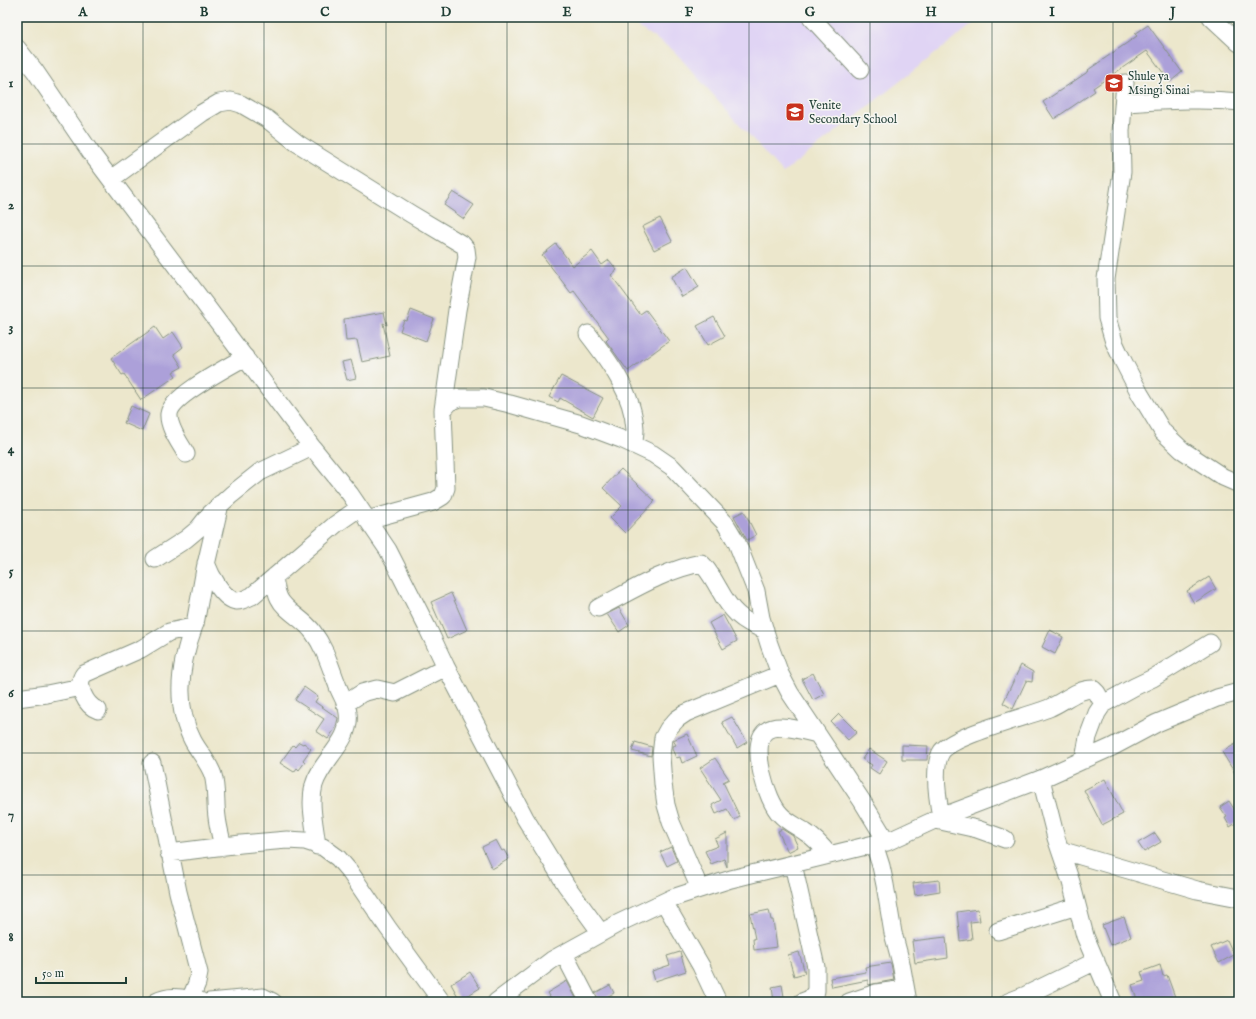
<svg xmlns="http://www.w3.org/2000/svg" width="1256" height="1019" font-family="'IM FELL English',serif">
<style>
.built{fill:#e0d4f4}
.building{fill:#aca0d9}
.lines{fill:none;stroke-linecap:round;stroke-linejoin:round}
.minor-casing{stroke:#869280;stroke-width:19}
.minor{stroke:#fff;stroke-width:17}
.grid{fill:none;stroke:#1f3d34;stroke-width:1;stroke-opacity:0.55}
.labels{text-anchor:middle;stroke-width:3;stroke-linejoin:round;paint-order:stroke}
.poi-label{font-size:12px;fill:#1f3d34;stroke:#f6f6f2;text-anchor:start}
.neatline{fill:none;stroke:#1f3d34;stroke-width:1.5}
.grid-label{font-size:13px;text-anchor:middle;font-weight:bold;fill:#1f3d34}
</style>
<rect width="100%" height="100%" fill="#f6f6f2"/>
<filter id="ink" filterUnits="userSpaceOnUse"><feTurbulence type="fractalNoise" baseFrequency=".025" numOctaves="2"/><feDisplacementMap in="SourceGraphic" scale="8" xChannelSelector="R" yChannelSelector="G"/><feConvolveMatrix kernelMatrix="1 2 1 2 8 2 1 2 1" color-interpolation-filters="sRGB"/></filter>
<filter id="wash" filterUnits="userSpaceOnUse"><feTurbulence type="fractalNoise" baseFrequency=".012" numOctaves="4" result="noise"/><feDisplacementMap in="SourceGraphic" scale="16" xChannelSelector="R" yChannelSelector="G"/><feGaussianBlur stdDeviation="0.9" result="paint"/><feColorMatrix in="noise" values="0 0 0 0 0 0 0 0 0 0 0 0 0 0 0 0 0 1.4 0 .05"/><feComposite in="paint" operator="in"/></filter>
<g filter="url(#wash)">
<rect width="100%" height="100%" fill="#ece7cc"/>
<path class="built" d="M623,17H982L783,173L674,51Z"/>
<g id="blocks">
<path class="building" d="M1148,25L1182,72L1170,82L1147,51L1093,88L1095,91L1054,119L1043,102L1089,71L1088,70L1137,36L1135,34Z
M453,192L474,205L464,219L444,205Z
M660,218L672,241L654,250L642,227Z
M556,244L573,266L592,251L602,265L609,260L617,270L611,275L640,314L646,310L669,341L628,371L606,341L609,338L574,291L571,293L542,255Z
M687,267L699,287L682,297L671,277Z
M411,310L434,319L426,341L400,331L404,320L407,321Z
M384,312L387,325L383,323L390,356L362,362L357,340L346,341L344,319Z
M714,317L725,336L708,345L697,326Z
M155,327L163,339L173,332L183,347L174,354L182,367L173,372L176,376L141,400L124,374L122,375L111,358Z
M351,360L356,378L347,380L342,362Z
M561,376L603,398L593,417L560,398L558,402L549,397Z
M131,406L149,414L142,431L124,423Z
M621,469L655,501L625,533L610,518L622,506L603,488Z
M744,511L756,535L747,540L734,516Z
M1209,577L1216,589L1194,603L1187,591Z
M451,593L467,630L447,639L431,602Z
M619,608L629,625L619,632L607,614Z
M723,615L737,641L723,649L709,623Z
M1050,630L1063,637L1055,654L1042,647Z
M1021,665L1033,672L1032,682L1026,681L1013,709L1003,703Z
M813,673L824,694L813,700L802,679Z
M304,687L318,697L315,702L338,718L336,727L328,739L316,731L324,719L295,700Z
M839,714L857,732L848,740L831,722Z
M732,717L747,742L737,748L722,722Z
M687,734L697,756L682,763L680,757L676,758L672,749V746L676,745L673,740Z
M299,742L303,744L304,743L311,749L303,760L305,762L299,770L297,768L294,772L280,763L293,745L295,747Z
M635,742L652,747L651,756L632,751Z
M1239,742V780L1222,752Z
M902,745L928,746L927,760H902Z
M869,749L887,761L879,774L870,768L872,765L862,759Z
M715,758L729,779L723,782L740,817L734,820L727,809L716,814L712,805L721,800L700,768Z
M1105,779L1123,814L1102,825L1084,790Z
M1229,801L1236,812L1239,810V821L1230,827L1225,818L1227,817L1220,807Z
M782,829L793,836L798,847L788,852L778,831Z
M727,833V867L724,859L711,864L705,851L718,846L715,839Z
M1155,833L1161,842L1144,852L1138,843Z
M496,840L502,851L504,850L509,859L492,869L482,847Z
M671,847L677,861L667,866L660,852Z
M939,880L940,891L915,895L913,883Z
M978,909L980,921L970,922L972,939L960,941L957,912Z
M769,910L771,920H773L777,947L754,950L753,939H755L750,914Z
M1124,917L1131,937L1110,945L1102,925Z
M946,937L948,958L915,963L912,941Z
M1227,940L1234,955L1219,963L1211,947Z
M680,952L686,971L655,981L652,971L670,965L667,956Z
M799,952L805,973L794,976L788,955Z
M891,963L894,980L868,985V980L832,987L830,978L866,972L865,967Z
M1160,965L1163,976L1167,975L1175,997L1159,1002H1138L1132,985L1144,981L1141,972Z
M470,972L480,988L460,1000L451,984Z
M567,981L578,1002H553L547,993Z
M610,985L614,993L599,1001L595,993Z
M782,985L785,1002H774L772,987Z"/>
</g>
</g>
<g filter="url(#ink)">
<use href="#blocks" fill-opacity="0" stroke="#869280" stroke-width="1"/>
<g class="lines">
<g class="minor-casing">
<path id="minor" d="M811,17L860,70
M1211,17L1239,43
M17,48L35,71L91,153L312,447L350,494L388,550L427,627L446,667L525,818L566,885L601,933
M1125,83L1121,131L1122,172L1106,279L1107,318L1114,342L1122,359L1140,394L1163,432L1182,450L1223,477L1239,484
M1124,103C1162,101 1201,98 1239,102
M111,179L202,113L219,103L231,101L241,104L267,119L297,143L411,214L463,245L466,249L467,257L457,310L443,410
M588,334C609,361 633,393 635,429C635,434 634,439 634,444
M186,454C180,443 168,427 169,414C171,396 230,366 245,357
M367,520L433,502L443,496L446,488L443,410L451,401L459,398H484L510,404L581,424L621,439L653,454L672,467L725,523L737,543L756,591L761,618L769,644L780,674L790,693L862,801L887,842
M155,559L186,539L198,529L210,514L231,495L260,472L312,447
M206,563C210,574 223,600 237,601C242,601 247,598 252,596L336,524L359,508
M274,577C275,584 276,592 279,598C285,611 304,619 313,632C325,648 330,666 337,684C340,694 347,702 348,713C352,741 321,760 314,785C309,804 315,827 317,846
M598,608C631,591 664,570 701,563C709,570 713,579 719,589C731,611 741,621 765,630
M194,626C180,663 174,705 193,741C199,752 209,763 213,775C217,789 215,804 217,817C218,827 221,837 223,847
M17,698L47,694L81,687
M345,704L362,693L377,689L395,693L446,667
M98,710C86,706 75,685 84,674L141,649L169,632L192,627L195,624L205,569L220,504
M817,734C804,731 778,722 766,731C749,744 767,801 780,814C787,822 797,826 805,832C815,838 822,846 829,855
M1084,760L1088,737L1097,713L1103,704L1134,687L1153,678L1210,643
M152,763L178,892L199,973L197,983L189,1002
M1041,779L1056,838L1071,882L1085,936L1113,1002
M941,817C938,801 932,765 942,751C955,735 1026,717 1049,708C1064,702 1076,689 1093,689L1097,693L1103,704
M936,820L977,829L1005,839
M874,844L881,866L885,885L893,933L901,963L908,1002
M1060,850L1197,890L1239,898
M169,853L241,844L287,840L305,841L323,847L338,858L350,872L388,928L442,1002
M793,864L816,967V991L810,999L802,1002
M700,889L671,822L666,805L663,784L661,756L663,738L668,729L677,719L686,713L780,674
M664,902L701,966L718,1002
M998,931L1077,906
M564,954L589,1002
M156,1002C171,994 185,999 200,1001
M209,1002L263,997L273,1002
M496,1002L552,960L619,923L672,898L731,879L874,844L887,842L941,817L1041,779L1112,747L1157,723L1217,698L1239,692
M849,1002L876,993L905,989
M1008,1002L1026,995L1096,961"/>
</g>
<use href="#minor" class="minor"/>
</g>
</g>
<path class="grid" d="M143,17V1002M264,17V1002M386,17V1002M507,17V1002M628,17V1002M749,17V1002M870,17V1002M992,17V1002M1113,17V1002M17,144H1239M17,266H1239M17,388H1239M17,510H1239M17,631H1239M17,753H1239M17,875H1239"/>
<defs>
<g id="school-square" transform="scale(1)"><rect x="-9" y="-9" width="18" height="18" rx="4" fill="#c8321e" stroke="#f6f6f2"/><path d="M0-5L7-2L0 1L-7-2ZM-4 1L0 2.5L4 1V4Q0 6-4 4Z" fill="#fff"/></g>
</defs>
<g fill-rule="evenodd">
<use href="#school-square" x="1114" y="83"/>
<use href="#school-square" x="795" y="112"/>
</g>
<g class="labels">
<g class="poi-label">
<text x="1128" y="80">Shule ya<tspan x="1128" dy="14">Msingi Sinai</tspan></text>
<text x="809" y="109">Venite<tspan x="809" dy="14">Secondary School</tspan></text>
</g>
</g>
<rect width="1256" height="1019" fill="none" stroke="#f6f6f2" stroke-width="44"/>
<path d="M36 977v6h90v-6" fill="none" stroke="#1f3d34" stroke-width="2"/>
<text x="42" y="977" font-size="12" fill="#1f3d34" stroke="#f6f6f2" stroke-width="3" paint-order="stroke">50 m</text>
<rect x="22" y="22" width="1212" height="975" class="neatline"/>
<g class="grid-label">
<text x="83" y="16">A</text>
<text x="204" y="16">B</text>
<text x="325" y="16">C</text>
<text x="446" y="16">D</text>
<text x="567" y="16">E</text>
<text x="689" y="16">F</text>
<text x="810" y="16">G</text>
<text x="931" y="16">H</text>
<text x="1052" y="16">I</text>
<text x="1173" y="16">J</text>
<text x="11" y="87">1</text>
<text x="11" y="209">2</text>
<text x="11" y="331">3</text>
<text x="11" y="453">4</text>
<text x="11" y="575">5</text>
<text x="11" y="697">6</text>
<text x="11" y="819">7</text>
<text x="11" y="941">8</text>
</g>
</svg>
